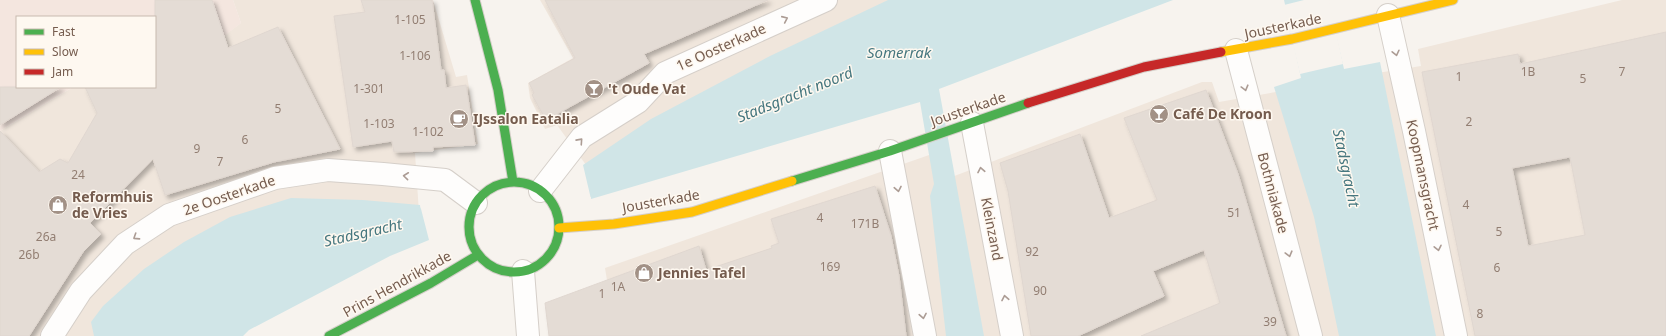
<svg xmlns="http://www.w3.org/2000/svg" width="1666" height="336" font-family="'Noto Sans',sans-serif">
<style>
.residential{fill:#f0e6dc}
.commercial{fill:#f4e6df}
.water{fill:#d0e5e7}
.pier{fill:#f7f3ee}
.building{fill:#e4dcd5;stroke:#e0d7d0;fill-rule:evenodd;filter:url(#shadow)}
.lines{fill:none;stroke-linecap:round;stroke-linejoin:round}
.street-casing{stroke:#d5cfc9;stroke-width:24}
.fast-casing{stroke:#d5cfc9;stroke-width:11}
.slow-casing{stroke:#d5cfc9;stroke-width:11}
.jam-casing{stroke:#d5cfc9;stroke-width:11}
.street{stroke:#fefdfc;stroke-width:22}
.fast{stroke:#4caf50;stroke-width:9}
.slow{stroke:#ffc107;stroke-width:9}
.jam{stroke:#c62828;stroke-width:9}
.oneway{stroke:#ac9c94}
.labels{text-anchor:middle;stroke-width:3;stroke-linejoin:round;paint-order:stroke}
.number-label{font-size:12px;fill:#927e72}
.street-label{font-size:14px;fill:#755c4e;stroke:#fef8f0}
.poi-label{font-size:14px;font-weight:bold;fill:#755c4e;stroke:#fef8f0;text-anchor:start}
.water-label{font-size:15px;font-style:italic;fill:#46777f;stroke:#fef8f0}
</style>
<defs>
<filter id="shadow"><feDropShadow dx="3.5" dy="3.5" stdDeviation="2" flood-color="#0004"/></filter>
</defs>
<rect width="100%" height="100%" fill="#f7f3ee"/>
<path class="residential" d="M233,0H433L456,77L467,75L478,144L415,153L419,213L110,336H0V131L73,87H155L241,23Z
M540,0H923L589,169L557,125L545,129L530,98L528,83L573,58Z
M1622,0H1666V336H1422L1371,74L1421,66L1418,49Z
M1202,82H1212L1219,102L1287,90L1349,336H616L605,268L932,154L936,183Z"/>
<path class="commercial" d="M0,0H233L241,23L222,38L155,17H17V87H73L0,131Z"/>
<path class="water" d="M888,0H1173L939,89L984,336H946L930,196L934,184L920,102L591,199V197L429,237V240L390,256L249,330L243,336H94L91,322L103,306L144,269L184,242L230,217L291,198L363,200L420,205L421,209L583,168V165L651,119L770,56Z
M1284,0H1328L1344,69L1380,62L1436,336H1339L1314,217L1274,87L1301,78Z"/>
<path class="pier" d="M1304,0H1329L1343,64L1300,74L1284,5Z
M583,165L591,199L429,240L420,205L423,207Z"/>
<path class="building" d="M155,0H212L228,48L278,27L340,149L274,162L165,195L153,159L90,223L101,234L83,252L29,336H0V131L39,172L60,159L68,163L97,113L85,87H155Z
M361,0H432L441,70H444L446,88L466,85L475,145L433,147V151L394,152L392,141L353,147L334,16L365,12Z
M545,0H768L644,54L649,63L546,120L532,95L534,93L529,83L575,58Z
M1666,32V336H1475L1422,72L1518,54L1520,64ZM1570,157L1585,235L1528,246L1512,168Z
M0,87H61L0,125Z
M1206,90L1238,174L1286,336H1141L1220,303L1204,250L1153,271L1164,296L1078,336H1031L1008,191L1000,163L1080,134L1109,218L1157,200L1124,118Z
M875,186L891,236L899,276L906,336H549L545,303L699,246L706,270L772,248L771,246L779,243L771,219Z"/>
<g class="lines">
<g class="street-casing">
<path id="street" d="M1388,15L1414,131L1456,336
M1236,50L1311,336
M972,123L1012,336
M890,151L925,336
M540,191L582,137L638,102L665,73L826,0
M523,271L528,336
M52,336L81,291L125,244L169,215L275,178L328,170L383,174L445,180L476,203"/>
</g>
<g class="fast-casing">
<path id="fast" d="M475,0L498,90L513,182
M792,181L890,151L1028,103
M469 227a45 45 0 1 1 90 0a45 45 0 1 1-90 0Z
M329,336L431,283L478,255"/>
</g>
<g class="slow-casing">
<path id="slow" d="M1221,52L1292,39L1453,0
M559,228L614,224L692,212L792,181"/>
</g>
<g class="jam-casing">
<path id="jam" d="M1028,103L1144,67L1221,52"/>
</g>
<use href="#street" class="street"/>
<use href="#fast" class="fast"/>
<use href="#slow" class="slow"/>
<use href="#jam" class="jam"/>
</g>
<defs><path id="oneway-chevron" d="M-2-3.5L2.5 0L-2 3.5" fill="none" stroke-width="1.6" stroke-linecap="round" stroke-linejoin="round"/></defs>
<g class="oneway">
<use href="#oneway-chevron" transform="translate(785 19) rotate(-24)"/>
<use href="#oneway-chevron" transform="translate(1396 53) rotate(77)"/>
<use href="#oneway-chevron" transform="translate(1245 88) rotate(75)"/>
<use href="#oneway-chevron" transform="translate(580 141) rotate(-48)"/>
<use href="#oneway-chevron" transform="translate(981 170) rotate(-101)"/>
<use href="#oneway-chevron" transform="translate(406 176) rotate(-174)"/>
<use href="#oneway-chevron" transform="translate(898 189) rotate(79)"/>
<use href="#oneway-chevron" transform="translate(136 237) rotate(147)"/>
<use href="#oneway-chevron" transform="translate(1438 248) rotate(78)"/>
<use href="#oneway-chevron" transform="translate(1289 254) rotate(75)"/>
<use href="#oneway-chevron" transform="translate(1005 298) rotate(-101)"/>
<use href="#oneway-chevron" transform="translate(923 316) rotate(80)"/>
</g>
<defs>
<g id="bar-disc" transform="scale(1)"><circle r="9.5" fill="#a29186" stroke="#fef8f0"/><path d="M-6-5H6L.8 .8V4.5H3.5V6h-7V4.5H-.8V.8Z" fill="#fff"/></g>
<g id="cafe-disc" transform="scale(1)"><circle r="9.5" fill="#a29186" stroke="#fef8f0"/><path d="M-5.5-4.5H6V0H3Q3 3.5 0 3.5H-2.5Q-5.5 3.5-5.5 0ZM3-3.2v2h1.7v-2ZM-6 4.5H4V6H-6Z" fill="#fff"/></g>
<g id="shop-disc" transform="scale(1)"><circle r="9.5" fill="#a29186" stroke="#fef8f0"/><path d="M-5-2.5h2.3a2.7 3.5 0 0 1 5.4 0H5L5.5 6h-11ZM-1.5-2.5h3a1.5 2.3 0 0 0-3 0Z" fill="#fff"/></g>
</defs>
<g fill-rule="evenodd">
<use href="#bar-disc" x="594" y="89"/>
<use href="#bar-disc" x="1159" y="114"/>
<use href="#cafe-disc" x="459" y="119"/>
<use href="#shop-disc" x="58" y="205"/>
<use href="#shop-disc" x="644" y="273"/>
</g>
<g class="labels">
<g class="number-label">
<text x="410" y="24">1-105</text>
<text x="415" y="60">1-106</text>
<text x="1528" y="76">1B</text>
<text x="1622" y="76">7</text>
<text x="1459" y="81">1</text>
<text x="1583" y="83">5</text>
<text x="369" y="93">1-301</text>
<text x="278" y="113">5</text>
<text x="1469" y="126">2</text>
<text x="379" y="128">1-103</text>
<text x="428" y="136">1-102</text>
<text x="245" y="144">6</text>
<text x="197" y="153">9</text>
<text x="220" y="166">7</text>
<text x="78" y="179">24</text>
<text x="1466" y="209">4</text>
<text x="1234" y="217">51</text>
<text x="820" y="222">4</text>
<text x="865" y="228">171B</text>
<text x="1499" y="236">5</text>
<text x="46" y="241">26a</text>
<text x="1032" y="256">92</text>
<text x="29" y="259">26b</text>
<text x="830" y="271">169</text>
<text x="1497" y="272">6</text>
<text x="618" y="291">1A</text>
<text x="1040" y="295">90</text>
<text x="602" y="298">1</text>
<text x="1480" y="318">8</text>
<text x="1270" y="326">39</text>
</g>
<g class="street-label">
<text transform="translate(1283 26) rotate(-12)" y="5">Jousterkade</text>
<text transform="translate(721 47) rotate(-24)" y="5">1e Oosterkade</text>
<text transform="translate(968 109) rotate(-19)" y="5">Jousterkade</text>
<text transform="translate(1423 175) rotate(78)" y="5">Koopmansgracht</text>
<text transform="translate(1273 193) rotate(75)" y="5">Bothniakade</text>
<text transform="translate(229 195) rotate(-19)" y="5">2e Oosterkade</text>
<text transform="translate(661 201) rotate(-10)" y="5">Jousterkade</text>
<text transform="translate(992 229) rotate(79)" y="5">Kleinzand</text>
<text transform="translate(397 284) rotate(-29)" y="5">Prins Hendrikkade</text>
</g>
<g class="poi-label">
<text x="608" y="94">'t Oude Vat</text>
<text x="1173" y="119">Café De Kroon</text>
<text x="473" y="124">IJssalon Eatalia</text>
<text x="72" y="202">Reformhuis<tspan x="72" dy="16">de Vries</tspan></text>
<text x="658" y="278">Jennies Tafel</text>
</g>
<g class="water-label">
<text x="899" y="58">Somerrak</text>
<text transform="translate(795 95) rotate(-22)" y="5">Stadsgracht noord</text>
<text transform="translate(1346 168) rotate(78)" y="5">Stadsgracht</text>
<text transform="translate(363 233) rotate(-13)" y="5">Stadsgracht</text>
</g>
</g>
<rect x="16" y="16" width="140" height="72" fill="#fef8f0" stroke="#c7baaf"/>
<rect x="24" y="29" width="20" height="6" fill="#4caf50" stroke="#c7baaf"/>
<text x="52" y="36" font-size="12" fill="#755c4e">Fast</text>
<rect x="24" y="49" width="20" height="6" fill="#ffc107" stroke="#c7baaf"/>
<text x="52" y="56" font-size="12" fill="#755c4e">Slow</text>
<rect x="24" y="69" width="20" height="6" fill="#c62828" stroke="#c7baaf"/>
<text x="52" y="76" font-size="12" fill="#755c4e">Jam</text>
</svg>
